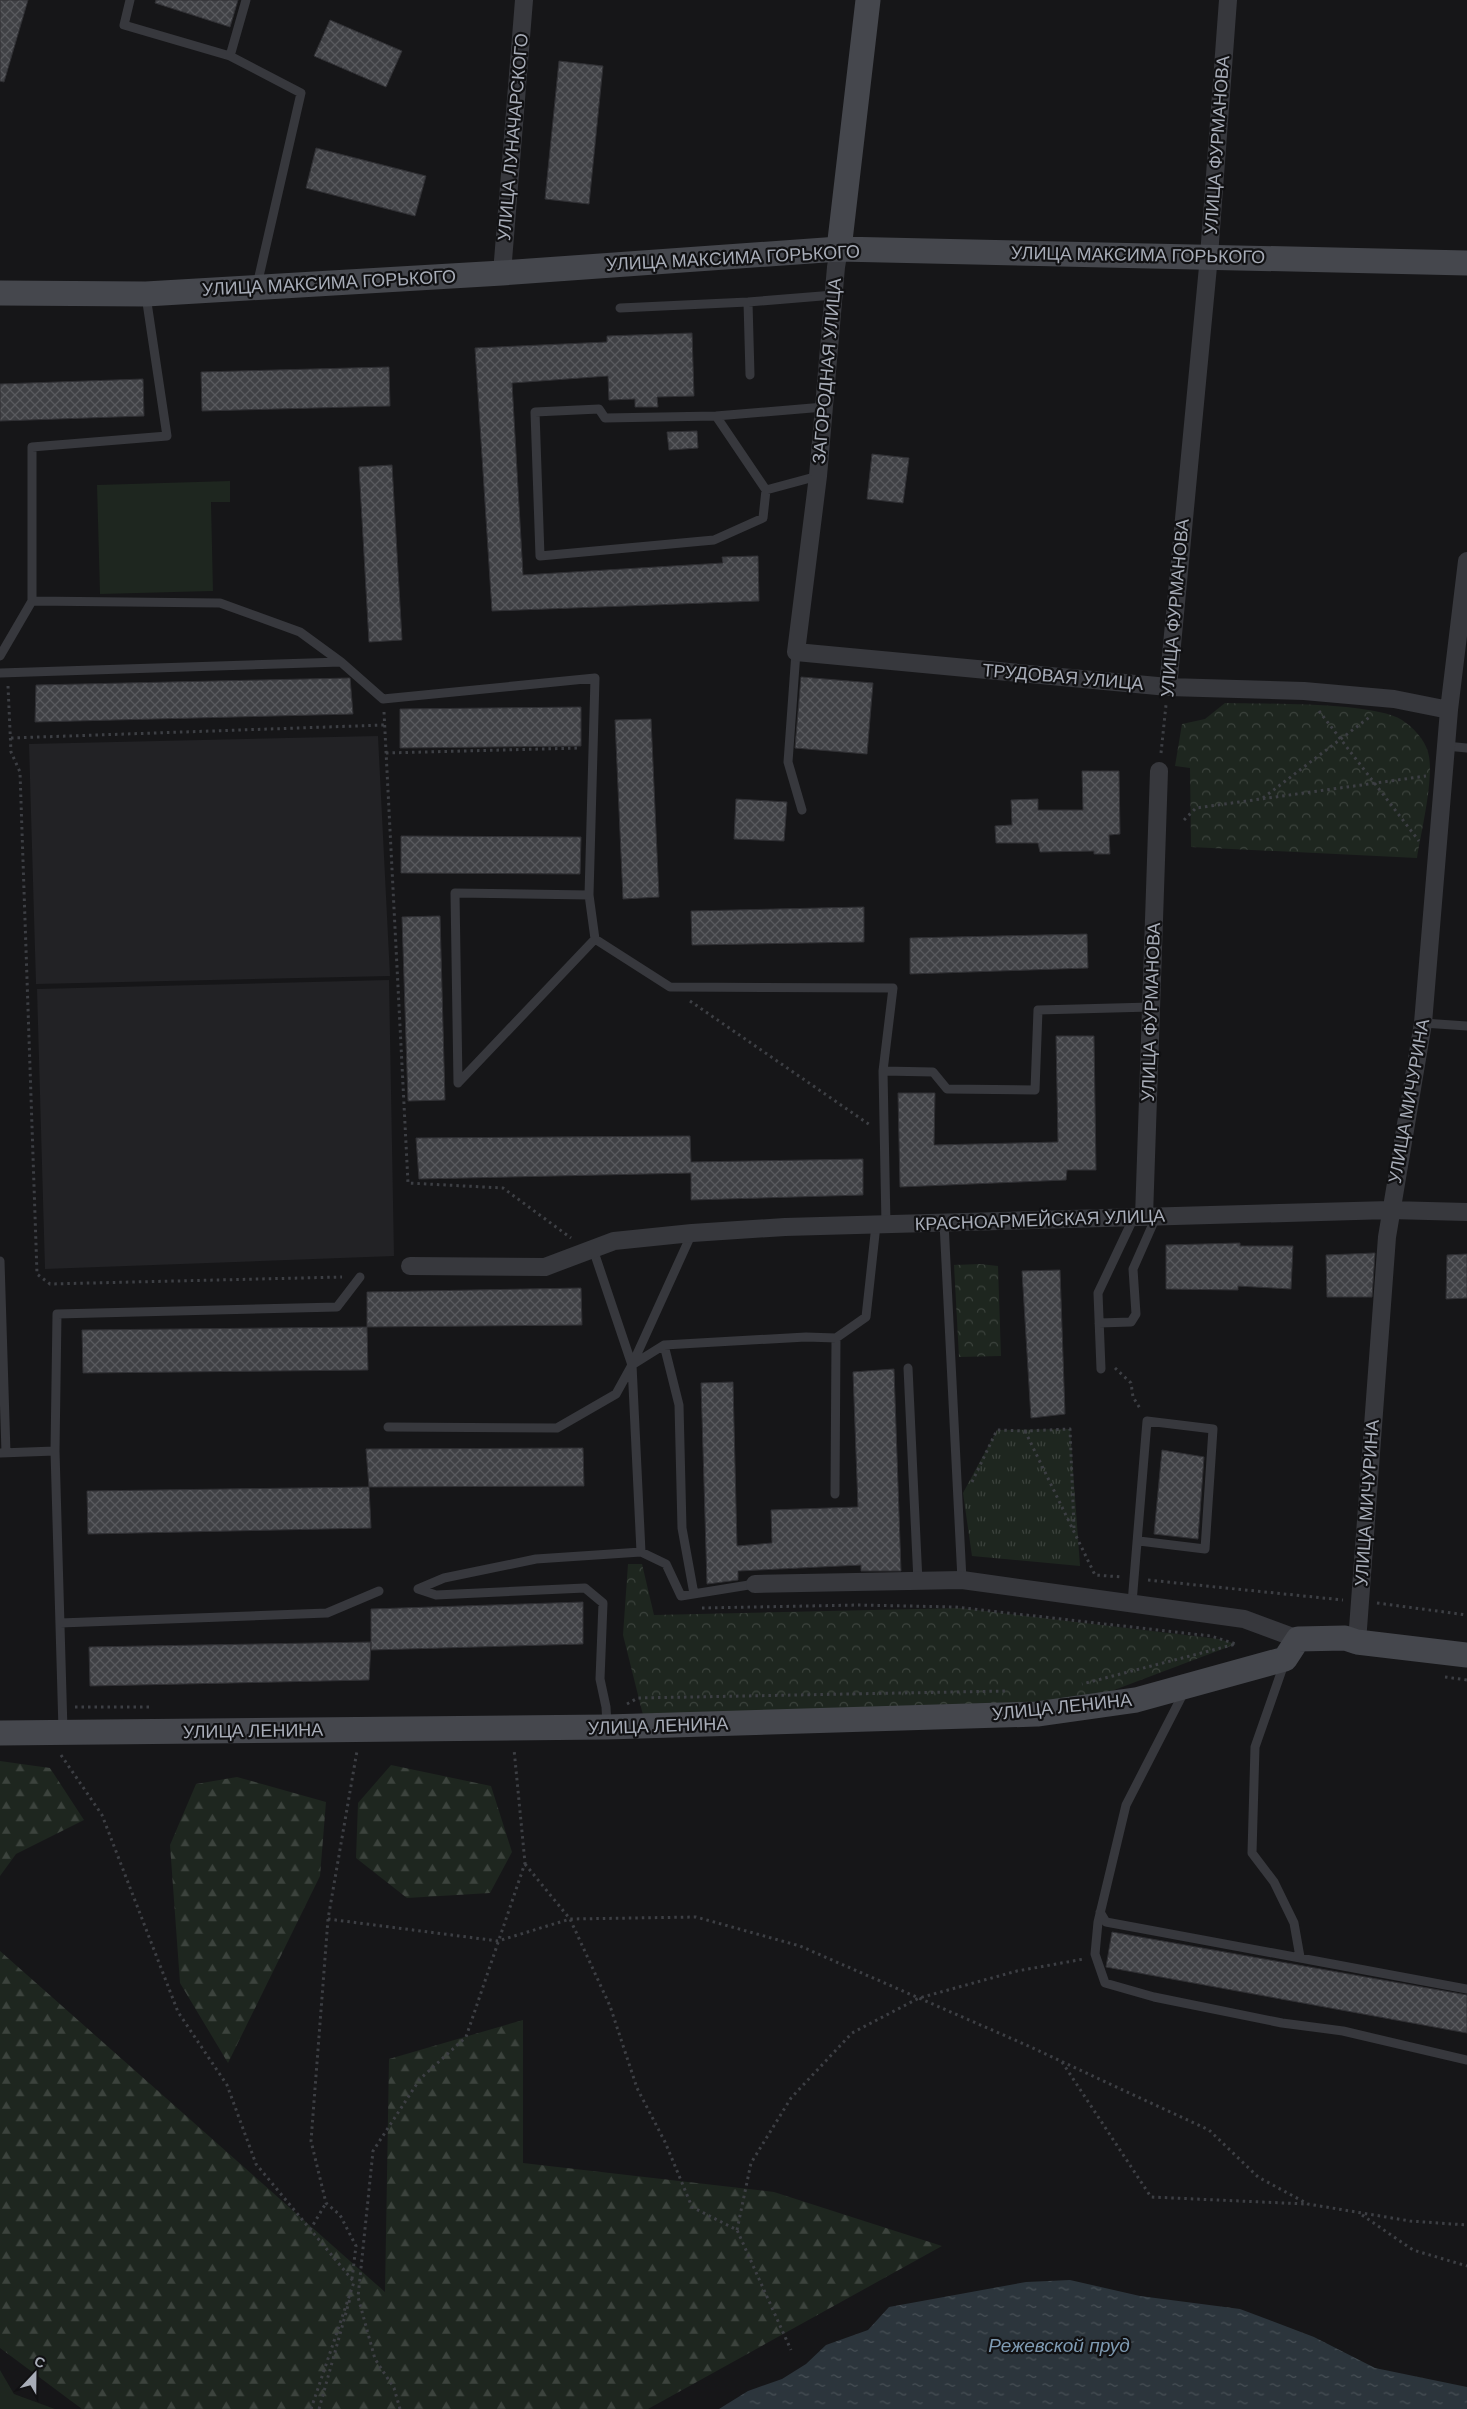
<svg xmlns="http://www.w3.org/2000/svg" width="1467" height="2409" font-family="'DM Sans',sans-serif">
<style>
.built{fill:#222225}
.grass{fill:url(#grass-tufts)}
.forest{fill:url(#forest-firs)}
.park{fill:url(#park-crowns)}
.garden{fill:#1e261f}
.water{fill:url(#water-ripples)}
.building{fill:url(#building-cross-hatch);stroke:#303034}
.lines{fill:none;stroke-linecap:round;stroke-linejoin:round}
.path{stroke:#3d3f44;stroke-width:3;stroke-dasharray:2.5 4;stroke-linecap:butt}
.lane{stroke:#37383d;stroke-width:9}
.street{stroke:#37383d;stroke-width:18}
.secondary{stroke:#45474d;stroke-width:25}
.labels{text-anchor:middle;stroke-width:4.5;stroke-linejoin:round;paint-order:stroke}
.street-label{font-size:18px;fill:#a8adb8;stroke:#111113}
.water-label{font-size:19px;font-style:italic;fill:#7f9bb3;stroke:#111113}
</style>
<defs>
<pattern id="grass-tufts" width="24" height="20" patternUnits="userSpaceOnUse" patternTransform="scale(1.25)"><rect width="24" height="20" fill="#1e261f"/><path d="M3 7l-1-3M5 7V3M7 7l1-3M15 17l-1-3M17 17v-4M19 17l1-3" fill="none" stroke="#3c433d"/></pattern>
<pattern id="forest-firs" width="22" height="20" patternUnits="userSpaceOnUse" patternTransform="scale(1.25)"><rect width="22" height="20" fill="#1e261f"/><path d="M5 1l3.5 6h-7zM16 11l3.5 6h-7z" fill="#3c433d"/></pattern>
<pattern id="park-crowns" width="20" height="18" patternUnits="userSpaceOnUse" patternTransform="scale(1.25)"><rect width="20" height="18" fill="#1e261f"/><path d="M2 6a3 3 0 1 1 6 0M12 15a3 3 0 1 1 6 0" fill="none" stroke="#3c433d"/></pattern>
<pattern id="water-ripples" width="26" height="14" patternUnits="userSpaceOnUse" patternTransform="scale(1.25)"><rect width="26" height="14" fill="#2c353c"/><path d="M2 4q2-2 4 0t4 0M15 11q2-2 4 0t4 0" fill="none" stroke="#485056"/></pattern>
<pattern id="building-cross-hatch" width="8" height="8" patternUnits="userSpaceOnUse" patternTransform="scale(1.25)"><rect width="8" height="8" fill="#404145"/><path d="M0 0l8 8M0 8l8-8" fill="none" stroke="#595a5e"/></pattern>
</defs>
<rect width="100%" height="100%" fill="#161618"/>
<path class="built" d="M378,736L390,976L36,984L29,744Z
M389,980L394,1256L45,1269L37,989Z"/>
<path class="grass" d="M1070,1429L1080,1566L972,1556L963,1493L997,1430Z"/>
<path class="forest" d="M0,1761L50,1768L84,1820L16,1854L0,1876Z
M391,1765L491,1786L512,1852L490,1893L407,1898L356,1858L358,1803Z
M237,1777L326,1802L320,1876L228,2063L180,1983L170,1845L196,1784Z
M0,1951L385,2292L389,2059L523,2020V2163L774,2192L942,2246L648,2409H82L0,2348Z"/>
<path class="park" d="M1225,703C1264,704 1373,702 1402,720C1413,727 1425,740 1428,752C1435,776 1421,832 1417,858L1191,847L1190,768L1175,766L1182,724L1205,719Z
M980,1264L998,1266L1001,1356L959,1357L954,1265Z
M628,1564H642L654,1615L960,1608L1219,1639L1236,1644L1101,1695L1051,1704L643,1715L623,1635Z"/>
<path class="garden" d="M230,481V502H211L213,591L100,594L97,485Z
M0,2370L14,2394L55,2409H0Z"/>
<path class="water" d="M1070,2280L1140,2296L1240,2309L1314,2337L1375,2368L1467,2387V2409H719L748,2391L782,2379L806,2364L826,2345L868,2330L889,2307L1026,2282Z"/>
<path class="building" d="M0,0H28L4,82L0,81Z
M156,0H238L230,27L155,3Z
M330,20L402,51L386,87L314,56Z
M559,61L603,66L589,204L545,199Z
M316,148L426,176L415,216L306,188Z
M692,333L694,396L657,397L658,407H635V399L609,400L608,376L512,383L523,575L723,563L722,557L758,556L759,601L492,611L475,348L607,342V336Z
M389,367L390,406L202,411L201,372Z
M143,379L144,416L0,421V384Z
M697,431L698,448L669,450L667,432Z
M872,454L909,458L903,503L867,499Z
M392,465L402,640L369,642L359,467Z
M801,677L873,683L867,754L795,748Z
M350,678L353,714L35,722L36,685Z
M581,707V746L400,748V709Z
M651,719L659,897L623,899L615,720Z
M1082,771H1119L1120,834L1109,835L1110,854H1094V851L1040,852L1038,843H996L995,826L1012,825L1011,800L1038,799V810H1083Z
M736,799L787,802L784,841L734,839Z
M401,836L581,837L580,874L401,873Z
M864,907V942L692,945L691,911Z
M440,916L445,1100L408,1101L402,917Z
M1087,934L1088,968L910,974V938Z
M1056,1036H1094L1096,1170H1067L1066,1180L900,1187L898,1093H935L934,1145L1058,1142Z
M690,1136L691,1162L863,1159V1195L691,1200V1173L419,1179L416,1138Z
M1240,1243V1246H1293L1291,1289L1238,1286V1290L1166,1289V1245Z
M1375,1253L1372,1297H1327L1326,1255Z
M1467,1254V1298L1446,1299L1447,1255Z
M1060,1270L1065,1414L1031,1418L1022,1271Z
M581,1288L582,1325L367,1327V1292Z
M367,1327L368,1370L83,1373L82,1330Z
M894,1369L901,1571H861V1565L738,1571V1580L707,1584L701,1383L733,1382L737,1546L772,1543L771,1510L858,1507L853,1372Z
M583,1448L584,1486L369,1487L366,1449Z
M1162,1450L1204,1457L1198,1539L1154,1534Z
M369,1487L371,1528L88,1534L87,1491Z
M583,1602V1644L371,1650V1609Z
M371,1642L369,1680L90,1686L89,1647Z
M1112,1932L1467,1995V2033L1106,1967Z"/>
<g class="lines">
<path class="path" d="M8,686L11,752L20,772L37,1274L50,1284L342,1277
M1319,711L1419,841
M384,712L408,1183L503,1188L571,1238
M11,738L384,725
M386,753L580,748
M1161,753L1166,705
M1263,798L1371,716
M1184,820L1196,808L1426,776
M690,1001L870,1125
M1115,1368L1131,1383L1133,1397L1141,1410
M1025,1431L1095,1575L1122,1577
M972,1482L997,1430L1025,1431L1070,1429L1074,1528
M1148,1580L1343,1600
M1377,1603L1467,1615
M702,1608L858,1605L955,1607L1211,1636L1236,1644L1082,1684
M1445,1677L1467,1680
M627,1704L638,1698L1006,1691
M75,1707H153
M61,1755L102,1815L178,2012L227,2085L256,2164L354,2282L311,2409
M525,1864L570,1919L610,2006L637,2088L665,2142L692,2207L737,2230L791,2350
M328,1919L498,1941L570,1919L696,1917L800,1946L1024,2044L1209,2130L1258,2177L1308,2204L1410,2221L1467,2225
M1062,2062L1151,2197L1306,2204
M1362,2215L1413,2250L1467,2266
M310,2230L326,2203
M737,2230L751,2163L791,2098L852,2033L919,1998L1017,1971L1084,1959
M352,2279L356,2246L340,2215L326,2203L311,2141L328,1919L357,1751
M319,2409L351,2295
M400,2409L394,2388L375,2359L358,2297L373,2151L420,2079L466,2037L525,1863L514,1749"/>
<path class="lane" d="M130,0L124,25L230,56L301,93L257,285
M230,56L246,0
M748,302L750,375
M620,308L748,302L834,295
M716,416L766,490L818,476
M766,490L763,518L714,540L540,556L535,412L599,409L605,418L716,416L824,407
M32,601L220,603L300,632L341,662
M796,652L788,762L802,810
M0,656L32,601V447L167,436L146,296
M0,673L341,662L383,699L595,678L589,895L595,939L670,987L893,988L883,1071L886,1225
M1446,746L1467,748
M1423,1023L1467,1026
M883,1071L933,1072L947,1089L1035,1090L1038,1010L1151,1007
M458,1083L455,893L589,895
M458,1083L595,939
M944,1223L962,1580
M593,1249L632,1365L692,1233
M0,1261L6,1453
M1099,1323L1131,1322L1136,1314L1133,1269L1156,1217
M664,1345L679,1405L682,1528L694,1594
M908,1368L918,1582
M1101,1369L1098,1293L1134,1217
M388,1427L557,1428L616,1394L632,1365
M55,1451L63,1730
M0,1453L55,1451L57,1314L337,1307L360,1277
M835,1494L836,1338
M641,1552L632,1365L664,1345L806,1337L836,1338L866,1317L876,1225
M1132,1603L1147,1421L1213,1429L1205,1549L1139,1541
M60,1623L327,1613L379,1591
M1284,1664L1255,1747L1252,1853L1274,1882L1294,1923L1300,1957
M1184,1692L1126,1805L1098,1922L1095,1954L1105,1983L1154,1997L1282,2023L1343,2031L1467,2060
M607,1725L606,1707L600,1679L603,1603L585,1588L436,1595L418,1589L444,1578L536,1559L641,1552L666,1564L681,1596L755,1584
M1100,1912L1106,1922L1467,1989"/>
<path class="street" d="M839,249L836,267L818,476L796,652L1168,687L1304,691L1394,699L1449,710
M502,273L524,0
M1168,687L1209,256L1228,0
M1144,1217L1159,771
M410,1266L545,1267L614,1241L692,1233L785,1227L1390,1210L1467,1212
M755,1584L962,1580L1244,1619L1298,1639
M1357,1642L1387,1237L1423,1023L1449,710L1467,561"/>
<path class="secondary" d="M839,249L868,0
M0,293L146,294L502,273L839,249L1467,263
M0,1733L607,1727L1037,1714L1136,1700L1285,1659L1298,1639L1345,1638L1357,1642L1467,1655"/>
</g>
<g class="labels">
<g class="street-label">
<text transform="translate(513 137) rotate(-85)" y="6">УЛИЦА ЛУНАЧАРСКОГО</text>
<text transform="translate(1217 145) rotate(-86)" y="6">УЛИЦА ФУРМАНОВА</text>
<text transform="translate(1138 255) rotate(1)" y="6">УЛИЦА МАКСИМА ГОРЬКОГО</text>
<text transform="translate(733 258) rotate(-3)" y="6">УЛИЦА МАКСИМА ГОРЬКОГО</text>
<text transform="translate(329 283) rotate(-3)" y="6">УЛИЦА МАКСИМА ГОРЬКОГО</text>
<text transform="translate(827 371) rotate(-85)" y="6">ЗАГОРОДНАЯ УЛИЦА</text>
<text transform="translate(1175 608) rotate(-85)" y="6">УЛИЦА ФУРМАНОВА</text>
<text transform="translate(1063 677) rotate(5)" y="6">ТРУДОВАЯ УЛИЦА</text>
<text transform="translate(1151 1012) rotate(-88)" y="6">УЛИЦА ФУРМАНОВА</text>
<text transform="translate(1409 1101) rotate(-80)" y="6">УЛИЦА МИЧУРИНА</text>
<text transform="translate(1040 1220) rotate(-2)" y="6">КРАСНОАРМЕЙСКАЯ УЛИЦА</text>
<text transform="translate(1367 1503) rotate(-86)" y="6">УЛИЦА МИЧУРИНА</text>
<text transform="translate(1062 1707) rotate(-6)" y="6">УЛИЦА ЛЕНИНА</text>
<text transform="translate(658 1726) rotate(-2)" y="6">УЛИЦА ЛЕНИНА</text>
<text transform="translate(253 1731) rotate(-1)" y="6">УЛИЦА ЛЕНИНА</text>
</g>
<g class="water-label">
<text x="1059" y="2352">Режевской пруд</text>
</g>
</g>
<g transform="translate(35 2374) rotate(22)" stroke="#111113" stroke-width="4" paint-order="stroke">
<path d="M0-4L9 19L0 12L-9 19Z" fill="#a8adb8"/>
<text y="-8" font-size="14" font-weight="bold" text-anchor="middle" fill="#a8adb8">С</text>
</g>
</svg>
